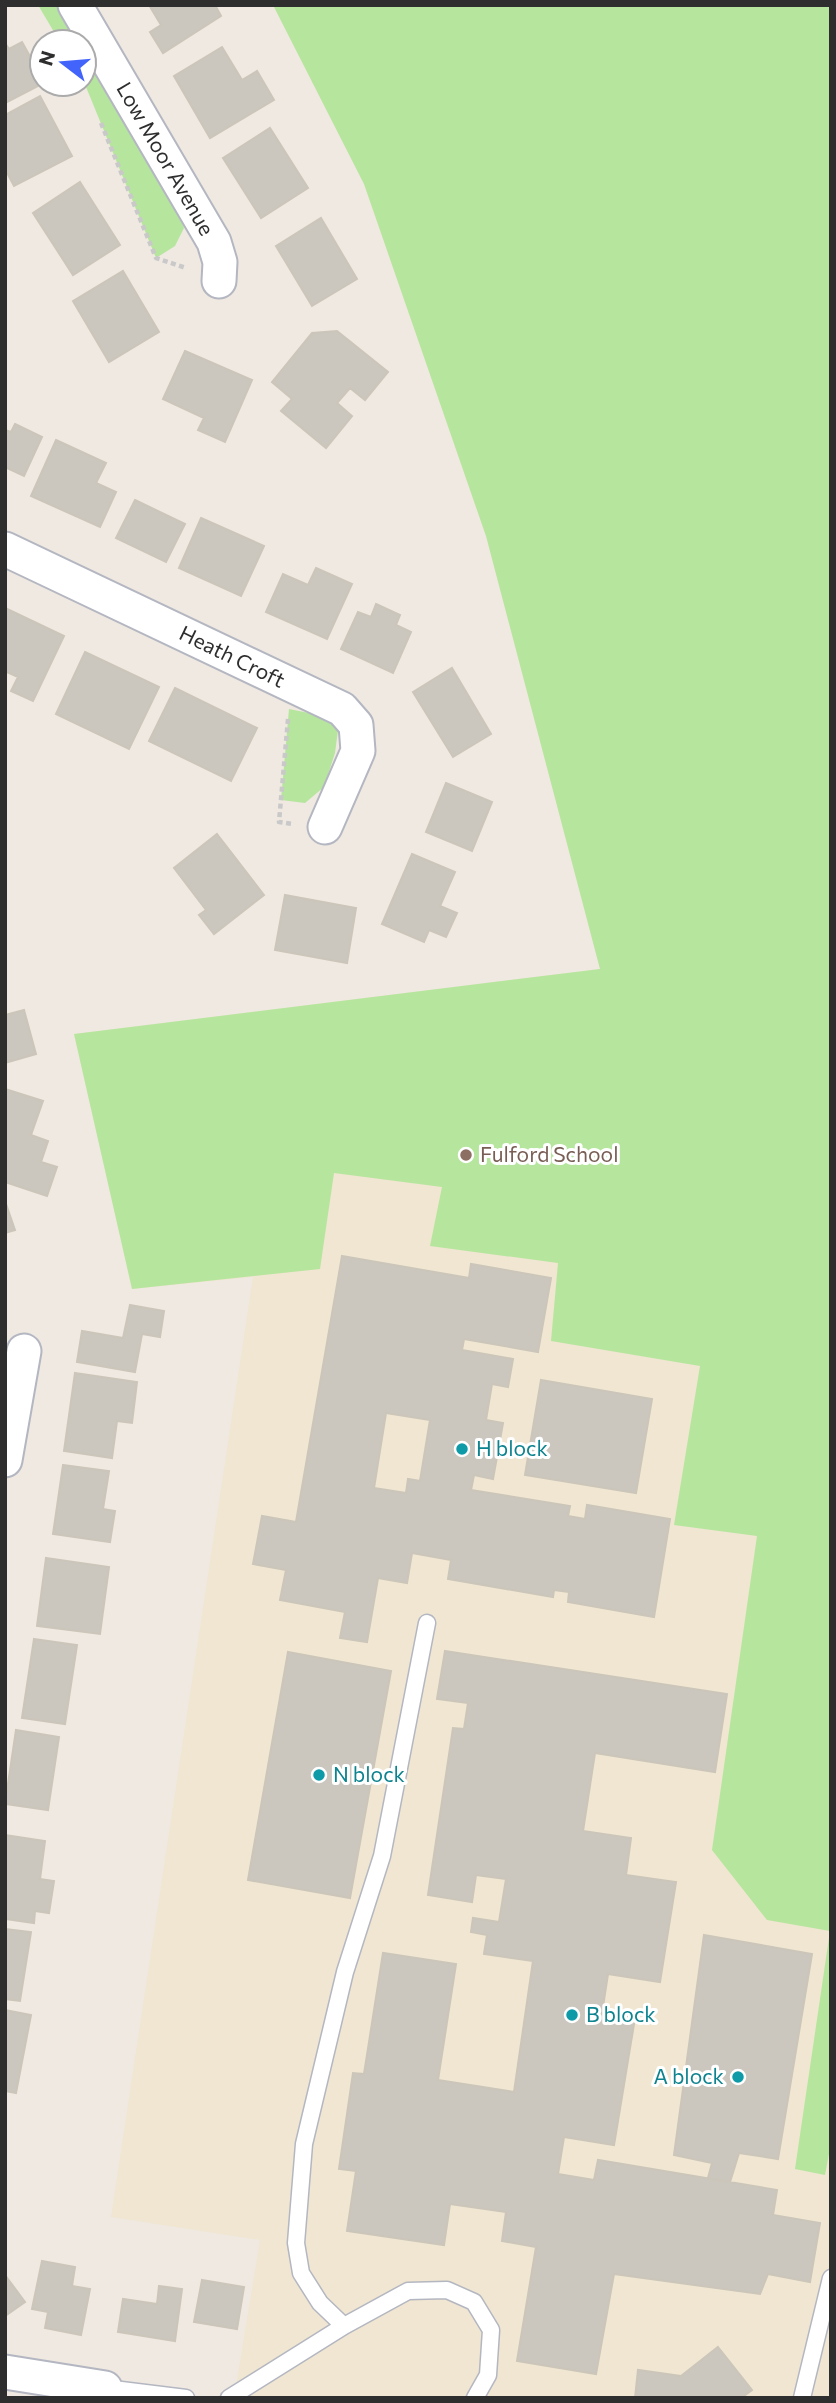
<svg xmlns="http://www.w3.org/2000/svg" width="836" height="2403" font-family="Commissioner,sans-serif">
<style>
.education{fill:#f0e6d1}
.green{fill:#b6e59e}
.building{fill:#cbc7bf;stroke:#cbc5ba;stroke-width:2;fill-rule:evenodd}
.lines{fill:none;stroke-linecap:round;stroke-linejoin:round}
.lane-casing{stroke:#b4b7c1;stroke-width:19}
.street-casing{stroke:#b4b7c1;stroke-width:37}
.path{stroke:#c9c9c9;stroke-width:4.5;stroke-dasharray:5 3.5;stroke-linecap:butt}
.lane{stroke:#fff;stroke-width:16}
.street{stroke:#fff;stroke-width:33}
.education-dot{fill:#8d6e63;stroke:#fff;stroke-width:2.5}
.culture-dot{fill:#0f9aa8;stroke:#fff;stroke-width:2.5}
.labels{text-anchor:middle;stroke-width:6;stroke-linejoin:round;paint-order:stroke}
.street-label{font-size:21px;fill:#2e2e2e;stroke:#fff}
.education-label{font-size:21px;fill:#785e54;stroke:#fff;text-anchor:start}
.culture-label{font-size:21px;fill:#0d838f;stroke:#fff;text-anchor:start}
</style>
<rect width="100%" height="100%" fill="#efe9e1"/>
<path class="education" d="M273,5H831V2398H234L260,2240L111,2217L253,1277L132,1289L74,1034L600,969L486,536L364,184Z"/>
<path class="green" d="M38,5H58L80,42H60Z
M273,5H831V2143L825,2175L795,2169L830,1931L767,1920L712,1850L757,1536L674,1525L700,1366L551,1341L558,1263L430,1246L442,1187L334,1173L320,1269L132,1289L74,1034L600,969L486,536L364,184Z
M84,49L170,193L184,228L175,246L156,258L84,82Z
M289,709L324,716L338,730L335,753L324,787L305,803L281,800Z"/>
<path class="building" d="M149,5H215L221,16L163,53L150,32L161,25Z
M22,42L42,78V84L5,103V43L9,49Z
M222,47L242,80L257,71L274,100L210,138L174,76Z
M40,96L72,156L14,186L5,169V115Z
M270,128L308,188L261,218L223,158Z
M80,182L120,245L73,275L33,213Z
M321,218L357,279L312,306L276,246Z
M123,271L159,332L109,362L73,301Z
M337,331L388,372L365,400L350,388L337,403L352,416L326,448L281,411L292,399L272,382L312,333Z
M185,351L252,380L225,442L198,430L204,418L163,399Z
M15,424L42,437L24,476L5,467V430L11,432Z
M56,440L106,463L96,483L116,492L100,527L31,496Z
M135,500L185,524L166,562L116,538Z
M201,518L264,546L241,596L179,568Z
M316,568L352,584L327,639L266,612L283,574L308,585Z
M376,604L400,615L396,625L411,632L393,673L341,649L358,612L371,617Z
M5,608L64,636L33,701L11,691L18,677L7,672L5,675Z
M85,652L159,687L129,749L56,714Z
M452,668L491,734L453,757L413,692Z
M175,688L257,728L231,781L149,741Z
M446,783L492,802L472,851L426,832Z
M217,834L264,895L214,934L199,915L206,910L174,868Z
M412,854L455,872L440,906L457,913L446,937L429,930L424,942L382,924Z
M285,895L356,908L347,963L275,950Z
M24,1010L36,1054L5,1063V1015Z
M5,1089L43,1101L31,1135L48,1141L41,1162L57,1167L47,1196L5,1182Z
M5,1201L15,1230L5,1233Z
M342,1256L469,1278L471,1264L551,1278L538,1352L464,1339L462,1350L513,1359L508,1387L492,1384L486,1420L503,1423L493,1479L474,1475L471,1490L570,1506L568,1516L585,1519L587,1505L670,1519L654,1617L568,1602L569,1592L554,1590L553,1597L448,1579L451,1560L412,1553L407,1583L378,1578L367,1642L340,1638L345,1612L280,1600L286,1570L253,1564L262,1516L296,1522ZM386,1413L430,1420L420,1481L408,1479L406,1493L374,1488Z
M130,1305L164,1311L160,1337L142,1334L135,1372L77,1362L82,1331L123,1338Z
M75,1373L137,1382L132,1423L117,1421L112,1458L64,1451Z
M541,1380L652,1399L636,1493L525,1475Z
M63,1465L109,1471L103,1509L115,1511L110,1542L53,1534Z
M46,1558L109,1567L100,1634L37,1626Z
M34,1639L77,1645L65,1724L22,1718Z
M445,1651L727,1694L715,1772L595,1753L583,1831L631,1838L626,1875L676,1882L660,1982L608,1974L602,2013L635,2018L614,2145L564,2137L558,2174L594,2180L598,2160L777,2190L773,2215L820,2223L810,2282L768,2274L760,2294L614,2274L596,2374L517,2361L536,2247L502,2241L506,2212L450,2204L444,2245L347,2231L356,2171L339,2169L353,2073L364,2074L383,1953L456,1964L438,2080L514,2092L533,1961L484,1954L487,1935L471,1932L473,1918L499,1922L506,1879L476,1875L472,1902L428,1895L453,1728L464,1729L468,1703L437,1699Z
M288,1652L391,1671L350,1898L248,1880Z
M16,1730L59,1737L48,1810L5,1804Z
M5,1835L45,1841L40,1879L54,1881L49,1913L35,1911L34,1923L5,1919Z
M5,1929L31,1932L20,2001L5,1999Z
M704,1935L812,1954L778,2159L739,2153L730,2182L708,2178L712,2163L674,2155Z
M5,2010L31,2015L16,2093L5,2091Z
M42,2261L75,2267L72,2286L90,2289L81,2335L45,2328L48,2312L32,2309Z
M5,2275L25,2302L5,2316Z
M202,2280L244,2287L237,2329L194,2322Z
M159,2286L182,2289L175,2341L118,2332L123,2299L157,2304Z
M718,2347L752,2390L741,2398H635L638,2370L681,2376Z"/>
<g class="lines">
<g class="lane-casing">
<path id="lane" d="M344,2326L320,2303L301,2273L296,2243L304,2144L345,1972L382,1856L427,1623
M105,2388L186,2398
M229,2398L344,2326L408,2291L447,2290L474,2302L491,2330L488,2375L475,2398
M802,2398L831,2278"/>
</g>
<g class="street-casing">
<path id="street" d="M75,5L214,242L220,262L219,281
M5,549L342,709L356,725L358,751L325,827
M5,1460L24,1351
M5,2372L105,2388"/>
</g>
<path class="path" d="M101,123L156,258L186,268
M288,719L279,822L293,824"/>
<use href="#lane" class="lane"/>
<use href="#street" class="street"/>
</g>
<circle class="education-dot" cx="466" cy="1155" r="7"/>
<g class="culture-dot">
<circle cx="462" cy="1449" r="7"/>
<circle cx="319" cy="1775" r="7"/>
<circle cx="572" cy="2015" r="7"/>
<circle cx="738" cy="2077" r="7"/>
</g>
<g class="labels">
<g class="street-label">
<text transform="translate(165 159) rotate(60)" y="7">Low Moor Avenue</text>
<text transform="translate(232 657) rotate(26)" y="7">Heath Croft</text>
</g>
<g class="education-label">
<text x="480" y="1162">Fulford School</text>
</g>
<g class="culture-label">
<text x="476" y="1456">H block</text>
<text x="333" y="1782">N block</text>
<text x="586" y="2022">B block</text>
<text x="724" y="2084" text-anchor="end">A block</text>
</g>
</g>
<rect width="836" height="2403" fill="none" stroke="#2e2e2e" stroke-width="14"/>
<g transform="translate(63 63) rotate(286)"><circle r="33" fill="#ffffff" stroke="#ababab" stroke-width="2"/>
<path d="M0-5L12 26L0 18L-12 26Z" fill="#4264fb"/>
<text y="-10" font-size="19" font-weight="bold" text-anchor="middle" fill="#2e2e2e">N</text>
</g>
</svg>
